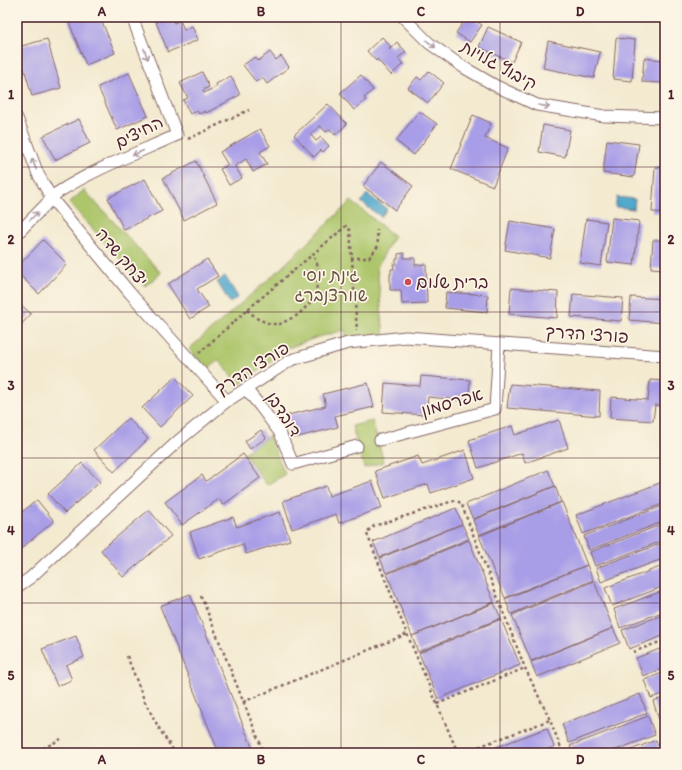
<svg xmlns="http://www.w3.org/2000/svg" width="682" height="770" font-family="Itim,'Playpen Sans Hebrew',sans-serif">
<style>
.green{fill:#adc66c;stroke:#7c724c}
.water{fill:#4ca6ca;stroke:#4b627a}
.building{fill:#a89de7}
.lines{fill:none;stroke-linecap:round;stroke-linejoin:round}
.minor-casing{stroke:#856665;stroke-width:13}
.path{stroke:#856665;stroke-width:2.5;stroke-dasharray:3 3;stroke-linecap:butt}
.minor{stroke:#fff;stroke-width:11}
.oneway{stroke:#ae9aa0}
.grid{fill:none;stroke:#4a1f2b;stroke-width:1;stroke-opacity:0.55}
.poi-dot{fill:#d1495b;stroke:#fcf5e5;stroke-width:1.5}
.labels{text-anchor:middle;stroke-width:3.5;stroke-linejoin:round;paint-order:stroke}
.street-label{font-size:17px;fill:#4a1f2b;stroke:#fcf5e5}
.park-label{font-size:17px;fill:#68513e;stroke:#fcf5e5}
.poi-label{font-size:17px;fill:#4a1f2b;stroke:#fcf5e5;text-anchor:start}
.neatline{fill:none;stroke:#4a1f2b;stroke-width:1.5}
.grid-label{font-size:13px;text-anchor:middle;font-weight:bold;fill:#4a1f2b}
</style>
<rect width="100%" height="100%" fill="#fcf5e5"/>
<filter id="ink" filterUnits="userSpaceOnUse"><feTurbulence type="fractalNoise" baseFrequency=".025" numOctaves="2"/><feDisplacementMap in="SourceGraphic" scale="8" xChannelSelector="R" yChannelSelector="G"/><feConvolveMatrix kernelMatrix="1 2 1 2 8 2 1 2 1" color-interpolation-filters="sRGB"/></filter>
<filter id="wash" filterUnits="userSpaceOnUse"><feTurbulence type="fractalNoise" baseFrequency=".012" numOctaves="4" result="noise"/><feDisplacementMap in="SourceGraphic" scale="16" xChannelSelector="R" yChannelSelector="G"/><feGaussianBlur stdDeviation="0.9" result="paint"/><feColorMatrix in="noise" values="0 0 0 0 0 0 0 0 0 0 0 0 0 0 0 0 0 1.4 0 .05"/><feComposite in="paint" operator="in"/></filter>
<g filter="url(#wash)">
<rect width="100%" height="100%" fill="#f3ead0"/>
<path class="green" d="M84,190L161,273L145,286L69,203Z
M351,201L394,236L377,267L384,337L347,341L345,330L315,338L288,348L239,385L219,360L207,369L189,349L278,271Z
M372,421L384,462L364,468L352,426Z
M269,436L285,474L267,485L244,453Z"/>
<path class="water" d="M367,194L387,209L381,217L361,202Z
M617,197L635,199L634,209L615,207Z
M225,276L238,297L230,303L217,282Z"/>
<g id="blocks">
<path class="building" d="M74,17H100L115,53L86,65L68,20Z
M154,17H171L174,23L180,20L184,30L192,26L198,40L168,52Z
M467,17H470L482,25L470,42L456,33Z
M488,27L521,42L512,62L479,47Z
M382,37L391,47L389,50L397,42L406,52L398,58L403,64L391,75L377,59L376,61L367,51Z
M616,38L635,40L632,81L613,79Z
M47,39L61,88L32,96L18,47Z
M548,41L600,52L594,78L543,68Z
M270,52L276,60L281,56L289,67L267,84L262,77L256,82L243,65L255,57L258,61Z
M644,58L664,60L663,83L642,82Z
M429,71L444,83L428,103L408,88L417,77L421,80Z
M202,72L209,87L203,90L204,93L217,86L216,84L231,76L240,95L206,113L205,111L199,114L197,111L190,114L183,100L188,98L180,83Z
M129,73L148,116L117,130L98,87Z
M361,75L373,90L364,98L366,100L354,110L340,93Z
M328,104L347,124L335,135L330,129L326,132L320,126L310,134L316,141L321,137L329,146L323,152L321,150L314,157L294,135Z
M419,111L437,124L414,155L396,141Z
M473,115L491,123L485,138L508,148L493,186L451,169Z
M79,119L90,143L55,160L43,136Z
M543,125L570,130L565,157L539,152Z
M260,129L270,146L260,152L267,164L253,172L246,159L235,166L242,178L229,185L220,169L228,165L220,152Z
M607,140L639,144L634,177L603,173Z
M196,161L217,203L184,220L163,178Z
M381,162L413,186L395,210L363,186Z
M655,167L665,168V213L652,212Z
M145,179L162,211L124,230L108,198Z
M612,218L639,221L634,265L607,262Z
M586,219L607,222L601,266L580,263Z
M510,221L555,229L550,258L505,250Z
M43,240L67,264L39,294L17,272V267Z
M653,240H665V269L651,268Z
M404,253V258H415V265L426,264L427,303L402,304L401,290H390V274H391V269H394L393,264H396V259H398V254Z
M207,259L218,276L197,289L209,307L190,319L168,284Z
M511,288L558,292L557,318L509,314Z
M446,292L488,295L487,312L445,308Z
M573,294L623,298L621,321L571,317Z
M631,297L665,299V323L629,320Z
M17,301L31,314L17,329Z
M421,376L470,380L469,401L428,397L426,415L383,412L385,383L420,386Z
M175,377L193,396L160,427L142,408Z
M650,380L665,381V406L655,405L653,421L610,418L611,397L648,400Z
M368,383L374,407L335,416L338,427L294,438L288,415L326,406L323,394Z
M510,384L600,391L599,416L507,408Z
M128,418L148,439L114,472L94,450Z
M559,420L568,448L525,463L522,453L478,468L469,440L512,426L515,435Z
M261,430L266,438L250,449L245,441Z
M465,450L474,478L431,493L428,484L385,498L375,471L418,456L422,465Z
M243,454L260,478L223,505L219,499L182,525L165,502L202,475L206,481Z
M82,463L100,482L65,513L48,494Z
M548,470L555,486L473,519L466,504Z
M372,481L382,508L339,523L336,514L292,529L283,501L326,486L329,496Z
M665,481V503L583,534L576,515Z
M555,486L561,502L479,535L473,520Z
M37,500L54,521L17,552V516Z
M562,502L587,565L505,598L479,536Z
M665,505V521L589,550L584,536Z
M456,508L462,524L380,557L373,542Z
M149,510L171,536L123,577L101,550Z
M280,512L290,540L246,554L243,544L199,559L190,532L233,517L237,527Z
M665,523V540L595,566L590,552Z
M462,524L469,539L386,573L380,558Z
M469,540L494,602L412,636L387,574Z
M665,542V558L601,582L596,568Z
M587,565L593,580L511,614L505,599Z
M665,565V586L612,606L605,588Z
M594,581L613,628L531,661L512,615Z
M665,590V611L620,628L614,609Z
M190,594L252,747L237,753H219L160,606Z
M494,603L501,618L418,652L412,636Z
M665,614V635L629,649L622,630Z
M501,619L520,665L438,699L419,653Z
M613,628L620,643L537,677L531,662Z
M76,636L84,657L66,665L72,680L57,686L42,649Z
M665,647V668L643,676L636,658Z
M665,672V693L651,698L644,680Z
M640,694L647,713L569,743L562,724Z
M665,697V718L659,720L653,701Z
M648,716L655,735L608,753H573L570,746Z
M547,728L554,747L538,753H481Z
M656,740L661,753H623Z"/>
</g>
</g>
<g filter="url(#ink)">
<use href="#blocks" fill-opacity="0" stroke="#856665" stroke-width="1"/>
<g class="lines">
<g class="minor-casing">
<path id="minor" d="M403,17L429,43L463,67L496,86L526,100L537,105L604,116L665,118
M17,118L38,174L52,199L130,293L227,401
M17,234L57,193C94,169 137,153 177,135L132,17
M246,389L260,406L280,433L293,464L357,446
M380,440L495,409L499,344
M17,587L30,578L178,441L227,401L291,360L348,343L406,337L665,356"/>
</g>
<path class="path" d="M188,139L249,110
M351,258H369L378,246L377,230
M247,310L258,319L270,324H280L298,315L311,302L316,292L319,269L313,254
M199,353L247,310L346,226L350,230L357,331
M201,596L264,753
M633,652L665,640
M127,656L145,702L160,730L175,753
M243,702L407,634
M437,704L525,668
M39,753L42,749L61,739
M458,753L407,634L367,534L369,530L374,526L453,501H458L462,505L464,511L525,668L550,720L563,753
M462,753L550,720"/>
<use href="#minor" class="minor"/>
</g>
<defs><path id="oneway-shaft" d="M-6 0H5M1.5-3L5.5 0L1.5 3" fill="none" stroke-width="1.6" stroke-linecap="round" stroke-linejoin="round"/></defs>
<g class="oneway">
<use href="#oneway-shaft" transform="translate(431 44) rotate(38)"/>
<use href="#oneway-shaft" transform="translate(146 54) rotate(69)"/>
<use href="#oneway-shaft" transform="translate(544 106) rotate(10)"/>
<use href="#oneway-shaft" transform="translate(138 153) rotate(156)"/>
<use href="#oneway-shaft" transform="translate(34 164) rotate(-112)"/>
<use href="#oneway-shaft" transform="translate(34 216) rotate(-45)"/>
</g>
</g>
<path class="grid" d="M182,17V753M341,17V753M500,17V753M17,167H665M17,312H665M17,458H665M17,603H665"/>
<circle class="poi-dot" cx="408" cy="282" r="4"/>
<g class="labels">
<g class="street-label">
<text transform="translate(499 65) rotate(29)" y="6">קיבוץ גלויות</text>
<text transform="translate(139 132) rotate(-27)" y="6">החיצים</text>
<text transform="translate(122 257) rotate(50)" y="6">יצחק שדה</text>
<text transform="translate(587 334) rotate(4)" y="6">פורצי הדרך</text>
<text transform="translate(252 368) rotate(-32)" y="6">פורצי הדרך</text>
<text transform="translate(452 402) rotate(-16)" y="6">אפרסמון</text>
<text transform="translate(284 414) rotate(57)" y="6">דובדבן</text>
</g>
<g class="park-label">
<text x="331" y="281">גינת יוסי<tspan x="331" dy="20">שוורצנברג</tspan></text>
</g>
<g class="poi-label">
<text x="416" y="288">ברית שלום</text>
</g>
</g>
<rect width="682" height="770" fill="none" stroke="#fcf5e5" stroke-width="44"/>
<rect x="22" y="22" width="638" height="726" class="neatline"/>
<g class="grid-label">
<text x="102" y="16">A</text>
<text x="261" y="16">B</text>
<text x="421" y="16">C</text>
<text x="580" y="16">D</text>
<text x="11" y="99">1</text>
<text x="671" y="99">1</text>
<text x="11" y="244">2</text>
<text x="671" y="244">2</text>
<text x="11" y="390">3</text>
<text x="671" y="390">3</text>
<text x="11" y="535">4</text>
<text x="671" y="535">4</text>
<text x="11" y="680">5</text>
<text x="671" y="680">5</text>
<text x="102" y="764">A</text>
<text x="261" y="764">B</text>
<text x="421" y="764">C</text>
<text x="580" y="764">D</text>
</g>
</svg>
